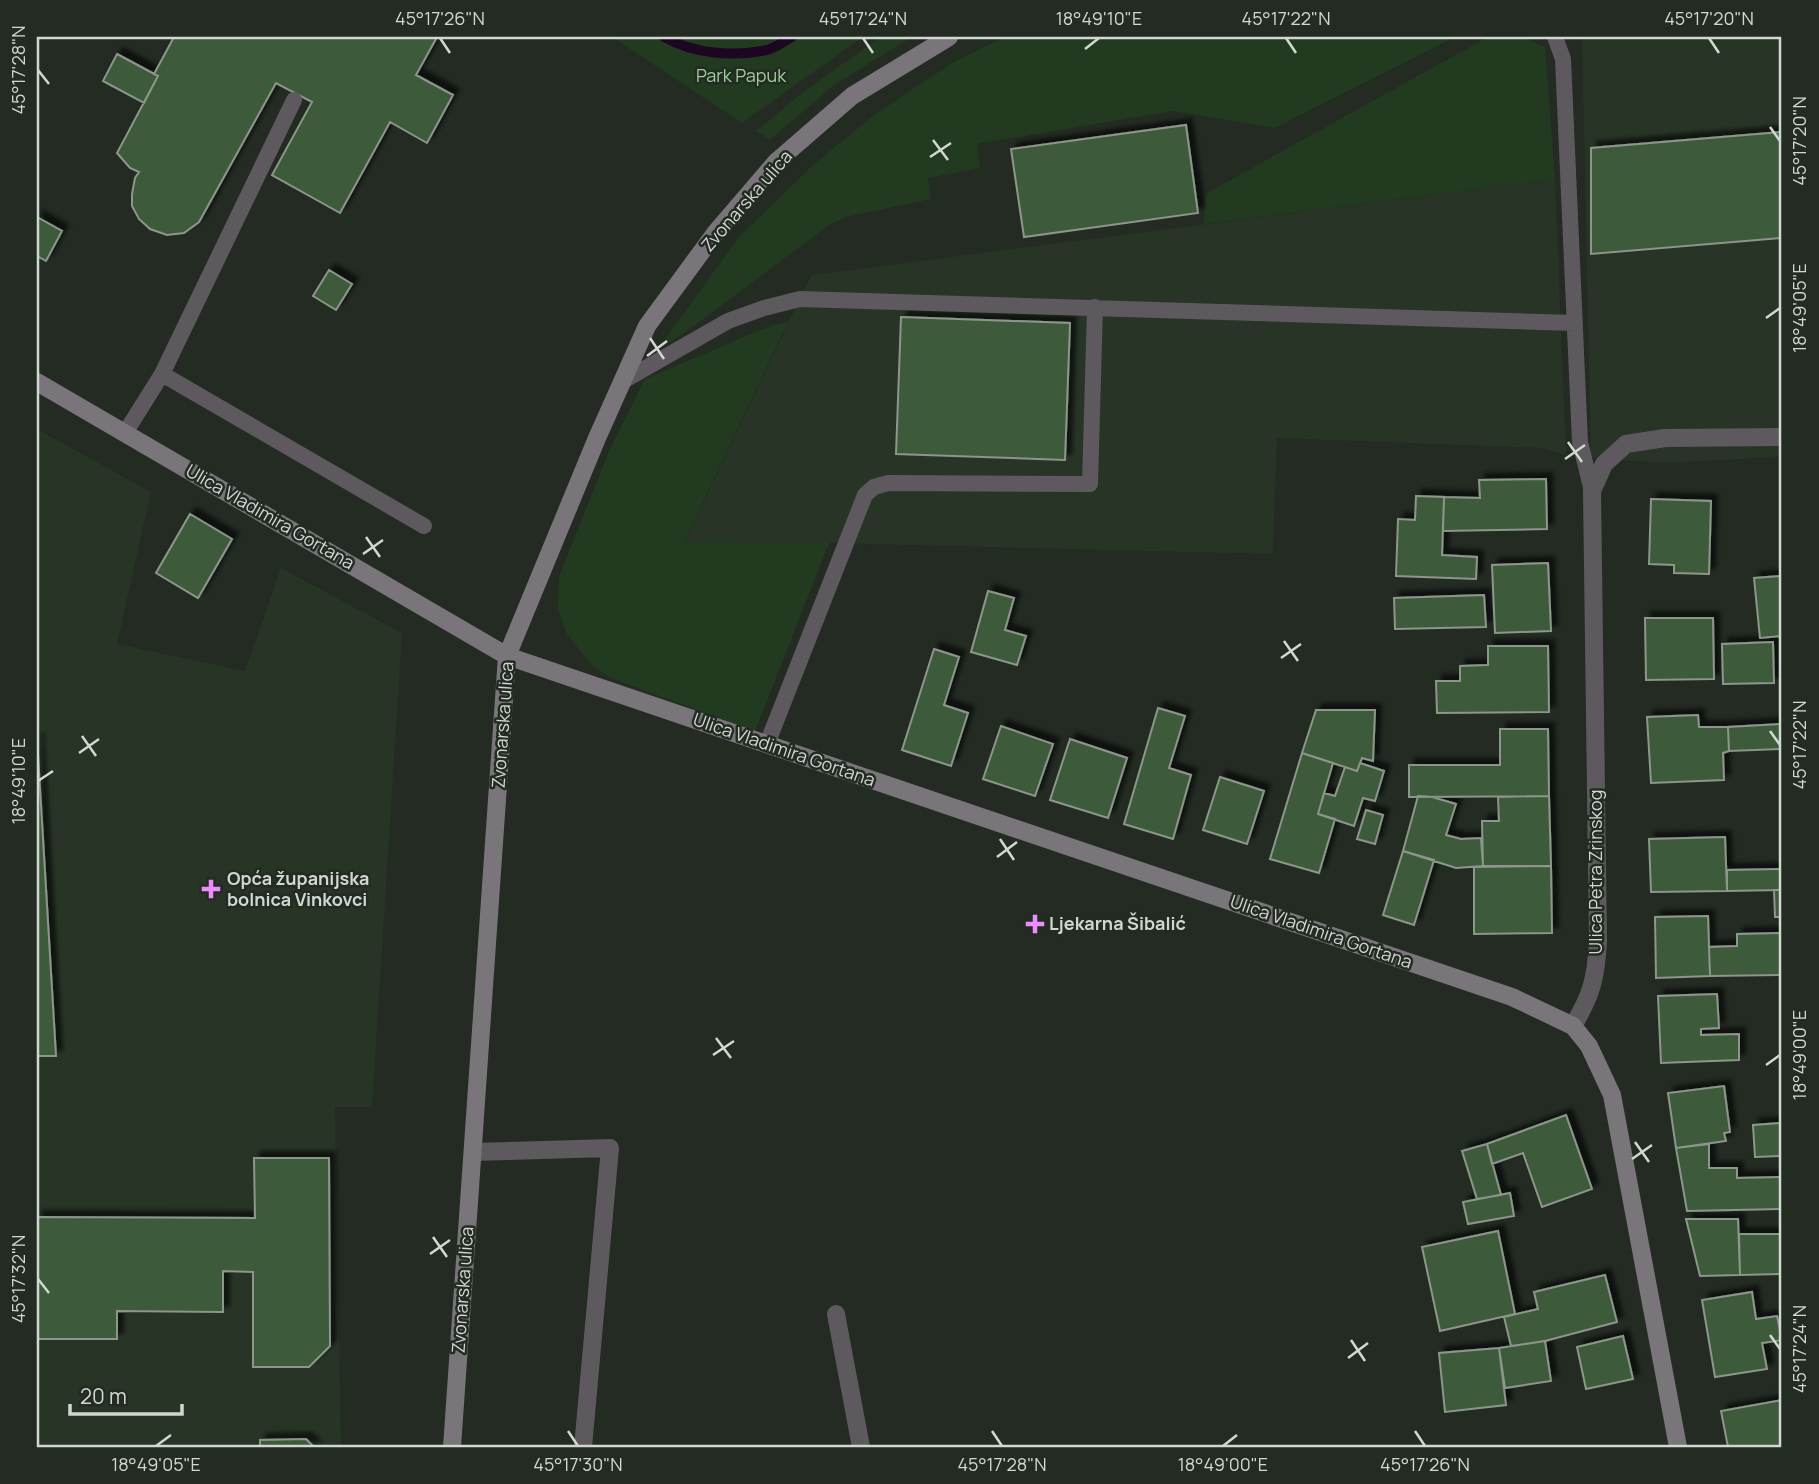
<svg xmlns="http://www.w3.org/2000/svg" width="1819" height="1484" font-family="Manrope,sans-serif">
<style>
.built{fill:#273426}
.green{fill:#223b20}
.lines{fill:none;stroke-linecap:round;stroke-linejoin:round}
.stream{stroke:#1d0621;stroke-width:10}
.building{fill:#3d5a3b;stroke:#8c968b;stroke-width:2;filter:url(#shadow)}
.lane{stroke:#5d595e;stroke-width:16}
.street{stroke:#5d595e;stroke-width:18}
.secondary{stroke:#7a747b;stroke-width:18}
.ticks{fill:none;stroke:#d1d7d1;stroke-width:2.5}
.poi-dot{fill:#eb8dfc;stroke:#232b23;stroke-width:2.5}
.labels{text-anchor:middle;stroke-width:5;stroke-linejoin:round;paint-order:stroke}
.park-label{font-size:18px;fill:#9cce99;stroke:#232b23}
.street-label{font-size:18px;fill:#d1d7d1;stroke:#232b23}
.poi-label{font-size:18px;font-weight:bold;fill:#d1d7d1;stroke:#232b23;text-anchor:start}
.neatline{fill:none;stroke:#d1d7d1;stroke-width:2.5}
.ticks-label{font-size:18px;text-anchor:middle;fill:#d1d7d1}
</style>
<defs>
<filter id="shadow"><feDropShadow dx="6" dy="-6" stdDeviation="2" flood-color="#0009"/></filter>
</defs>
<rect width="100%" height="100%" fill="#232b23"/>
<path class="built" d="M1582,37H1782V457L1663,463L1591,458Z
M1555,179L1566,455L1541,448L1277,438L1273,554L829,543H684L811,275Z
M37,429L151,492L117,644L245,671L281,568L402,633L372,1107H335L341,1447H37Z"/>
<path class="green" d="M612,37H863L742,123Z
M880,37H912L834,85L770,140L756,131L802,93Z
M1005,37H1455L1275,128L1173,111L977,144L980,168L928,178L931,199L846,217L829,225L695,325L672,341L663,342L739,237L813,165L873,116L920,84L959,59Z
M1488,37H1523L1545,47L1555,179L1204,224L1205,197L1209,192Z
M788,322L684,542L829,543L755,731L613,679L593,667L567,634L558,610L559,577L610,449L645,379L770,326Z"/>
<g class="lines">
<path class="stream" d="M664,37C694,54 733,57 767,50C775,48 784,41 792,37"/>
</g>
<path class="building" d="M174,37H437L416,75L453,95L427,143L390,122L340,213L272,175L312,102L276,83L199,222L184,233L167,235L150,229L139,219L132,206V194L135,178L139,172L130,168L117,153L158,76L154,74Z
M117,54L158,76L144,103L103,81Z
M1186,125L1198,213L1024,237L1011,149Z
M1782,132V238L1591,254V148Z
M37,217L62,231L46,261L37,256Z
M329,270L352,284L336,310L313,296Z
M901,317L1070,323L1065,460L896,454Z
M1546,479L1547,529L1443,531L1444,497L1480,498L1479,480Z
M1416,496L1444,497L1442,555L1477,557L1476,579L1396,576L1398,519L1415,520Z
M1651,499L1711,501L1709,574L1674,573V565L1649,564Z
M190,514L232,539L198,598L156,573Z
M1548,563L1551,631L1495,633L1492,565Z
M1782,576V636L1760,638L1754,578Z
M988,591L1014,598L1005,630L1026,636L1017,665L971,652Z
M1484,595L1486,627L1395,629L1394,598Z
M1645,618H1713L1714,679L1646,680Z
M1773,642L1774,683L1723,684L1722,644Z
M1488,646H1548L1549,712L1437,713L1436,681H1460V666L1488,665Z
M934,649L959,657L944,705L968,713L951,766L902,750Z
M1158,708L1185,716L1169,768L1191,775L1173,839L1124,824Z
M1316,710H1375L1373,761L1362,758L1357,771L1302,753Z
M1698,715L1699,727H1728L1729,751L1723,753L1724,780L1651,783L1647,717Z
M1782,724V749L1729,751L1728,727Z
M1001,726L1053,744L1035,796L983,779Z
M1500,729H1548L1549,796L1409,797V765H1500Z
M37,738L56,1056H37Z
M1070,739L1127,758L1108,818L1050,800Z
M1302,753L1333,763L1318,814L1335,819L1319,873L1270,859Z
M1360,763L1384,771L1375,801L1363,798L1354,826L1318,814L1324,793L1335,796L1345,767L1357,771Z
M1220,777L1264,791L1247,844L1203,830Z
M1418,796L1432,797L1456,804L1446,835L1461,839L1481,838L1483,866L1456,868L1403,851Z
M1549,796L1551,866H1483L1482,821H1499L1498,797Z
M1366,810L1383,815L1375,844L1357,839Z
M1725,837L1727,891L1651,892L1649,839Z
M1403,851L1434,860L1414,925L1383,915Z
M1551,866L1552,933L1474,934V867Z
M1782,869V890L1727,891V870Z
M1774,890H1782V917H1775Z
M1708,916L1710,976L1656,978L1655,917Z
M1782,933V975L1710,976L1709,947L1737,946V934Z
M1717,994L1719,1028L1701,1029V1035L1739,1034V1060L1661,1063L1658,996Z
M1724,1086L1730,1132L1724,1133L1726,1141L1676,1148L1668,1093Z
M1566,1115L1592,1189L1542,1207L1523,1153L1492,1164L1487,1144Z
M1782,1123V1156L1755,1157L1753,1125Z
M1487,1144L1501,1195L1477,1199L1462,1151Z
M1709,1144V1168H1737V1178L1782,1177V1209L1687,1211L1676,1148Z
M254,1158H329L330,1346L309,1367H253V1272L223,1271V1312L117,1311V1339H37V1217L255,1218Z
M1510,1193L1514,1216L1468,1224L1463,1202Z
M1686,1219H1738L1740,1275L1700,1276Z
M1498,1231L1515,1314L1440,1331L1422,1247Z
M1739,1234H1782V1274L1740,1275Z
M1605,1275L1617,1322L1545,1341L1511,1346L1504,1317L1538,1309L1534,1292Z
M1752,1292L1756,1319L1777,1316L1782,1340L1762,1343L1767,1369L1715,1377L1702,1300Z
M1623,1336L1633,1379L1586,1389L1577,1347Z
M1545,1341L1551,1381L1505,1388L1499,1348Z
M1499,1348L1506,1405L1445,1412L1439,1353Z
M1782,1400V1447H1728L1721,1411Z
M306,1439L314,1447H260V1440Z"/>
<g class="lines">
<path class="lane" d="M1555,37L1563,59L1580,442L1592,491
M162,374L294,100
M623,381L728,321L764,308L800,299L1575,323
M125,433L162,374L424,526
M767,744L865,495L874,487L888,483L1090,484L1095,307"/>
<path class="street" d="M1573,1026C1592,994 1596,978 1598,941L1592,491L1604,464L1626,444L1665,438L1782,437
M473,1152L610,1148L583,1447
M836,1314L861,1447"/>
<path class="secondary" d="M37,382L507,656L1512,997L1573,1026L1589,1046L1612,1095L1678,1447
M452,1447L507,656L597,438L647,326L716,232L776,162L852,96L949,37"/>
</g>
<path class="ticks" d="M440,38L450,53M863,38L873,53M1286,38L1296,53M1709,38L1719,53M1085,49L1099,38M38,70L49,84M1770,127L1780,141M933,140L948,160M930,157L951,143M1766,318L1780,308M650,338L664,359M647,356L667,341M1568,442L1582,462M1565,459L1585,445M366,537L380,557M363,554L383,540M1284,641L1298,661M1281,658L1301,644M1770,731L1780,745M82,736L96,756M79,753L99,739M38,781L53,771M1000,839L1014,860M997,857L1017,842M716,1038L731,1058M713,1055L734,1041M1766,1065L1780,1055M1635,1142L1649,1162M1632,1159L1652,1145M433,1237L447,1257M430,1254L450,1240M38,1279L49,1293M1770,1335L1780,1349M1351,1340L1365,1361M1348,1358L1368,1343M568,1431L578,1446M992,1431L1002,1446M1415,1431L1425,1446M156,1446L171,1435M1223,1446L1237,1435"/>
<g class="poi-dot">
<path d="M207.5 878.5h7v7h7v7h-7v7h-7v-7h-7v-7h7z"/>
<path d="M1031.5 913.5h7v7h7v7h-7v7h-7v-7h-7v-7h7z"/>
</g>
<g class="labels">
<g class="park-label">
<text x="741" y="82">Park Papuk</text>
</g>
<g class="street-label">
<text transform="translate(747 201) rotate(-49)" y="6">Zvonarska ulica</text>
<text transform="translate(270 517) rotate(30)" y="6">Ulica Vladimira Gortana</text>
<text transform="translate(503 725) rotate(-86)" y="6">Zvonarska ulica</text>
<text transform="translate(784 750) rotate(19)" y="6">Ulica Vladimira Gortana</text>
<text transform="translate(1596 872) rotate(-90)" y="6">Ulica Petra Zrinskog</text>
<text transform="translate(1321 932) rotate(19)" y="6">Ulica Vladimira Gortana</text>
<text transform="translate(463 1290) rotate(-86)" y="6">Zvonarska ulica</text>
</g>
<g class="poi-label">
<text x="227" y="885">Opća županijska<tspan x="227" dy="21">bolnica Vinkovci</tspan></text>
<text x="1049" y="930">Ljekarna Šibalić</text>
</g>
</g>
<rect width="1819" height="1484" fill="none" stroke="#232b23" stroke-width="77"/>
<path d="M70 1404v10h112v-10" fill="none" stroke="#d1d7d1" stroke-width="3.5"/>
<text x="80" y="1404" font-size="21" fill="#d1d7d1" stroke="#232b23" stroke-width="5" paint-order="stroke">20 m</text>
<rect x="38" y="38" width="1742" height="1408" class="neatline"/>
<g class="ticks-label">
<text x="440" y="25">45°17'26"N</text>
<text x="863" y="25">45°17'24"N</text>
<text x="1099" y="25">18°49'10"E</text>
<text x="1286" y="25">45°17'22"N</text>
<text x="1709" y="25">45°17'20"N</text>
<text transform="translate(19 70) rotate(-90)" y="6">45°17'28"N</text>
<text transform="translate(1800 141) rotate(-90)" y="6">45°17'20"N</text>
<text transform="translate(1800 308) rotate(-90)" y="6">18°49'05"E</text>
<text transform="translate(1800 745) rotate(-90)" y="6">45°17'22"N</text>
<text transform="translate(19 781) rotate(-90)" y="6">18°49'10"E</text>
<text transform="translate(1800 1055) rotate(-90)" y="6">18°49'00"E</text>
<text transform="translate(19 1279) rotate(-90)" y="6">45°17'32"N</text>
<text transform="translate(1800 1349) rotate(-90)" y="6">45°17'24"N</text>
<text x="156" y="1471">18°49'05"E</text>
<text x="578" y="1471">45°17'30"N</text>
<text x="1002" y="1471">45°17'28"N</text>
<text x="1223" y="1471">18°49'00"E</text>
<text x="1425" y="1471">45°17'26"N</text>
</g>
</svg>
